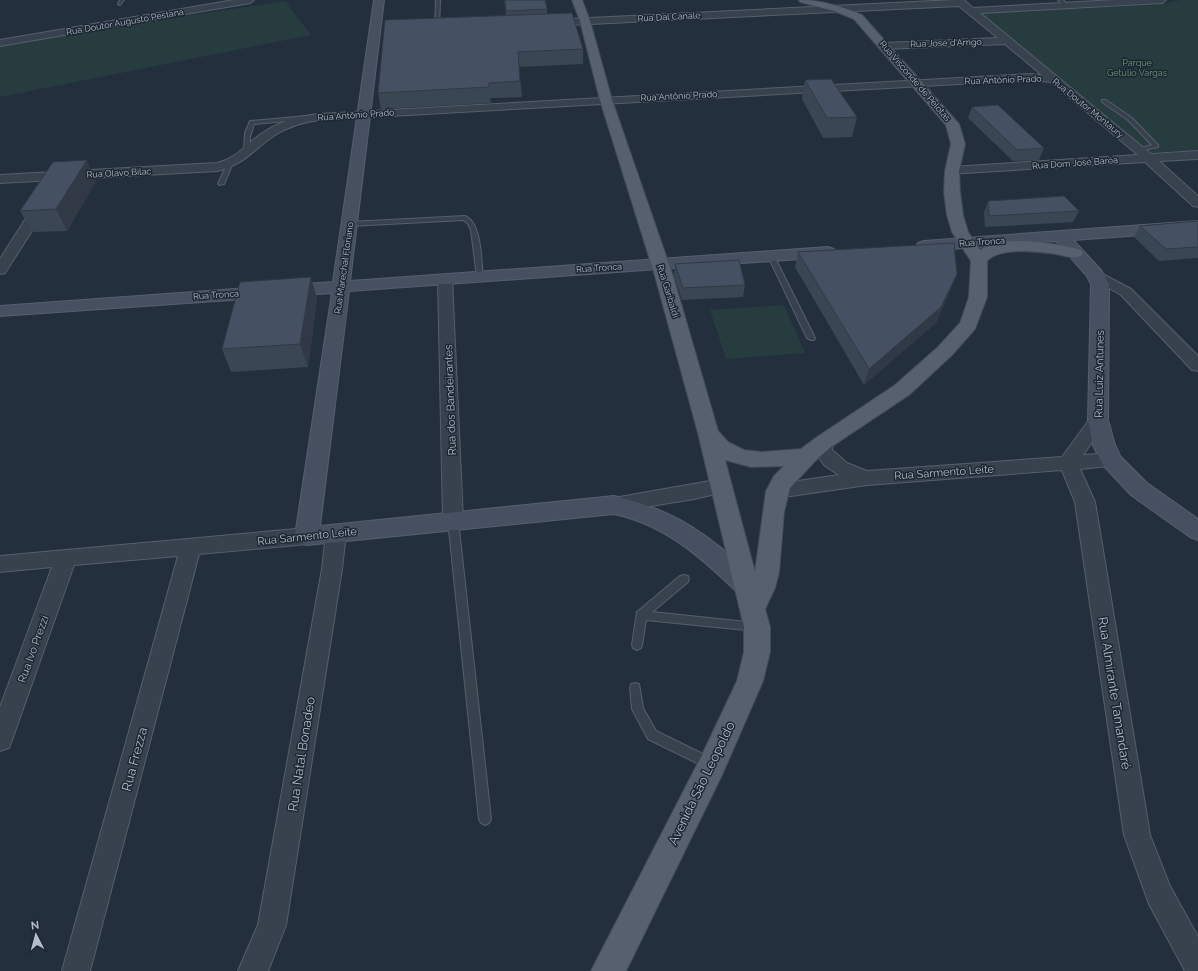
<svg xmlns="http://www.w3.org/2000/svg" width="1198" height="971" font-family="Raleway,sans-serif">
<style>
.green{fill:#263c3f}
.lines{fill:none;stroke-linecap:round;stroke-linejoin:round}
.lane-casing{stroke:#565f6c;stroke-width:2}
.street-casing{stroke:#565f6c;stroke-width:2}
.secondary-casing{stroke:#565f6c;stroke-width:2}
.primary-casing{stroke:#414a57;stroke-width:2}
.lane{fill:#38414e;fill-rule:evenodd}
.street{fill:#38414e;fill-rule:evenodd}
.secondary{fill:#465061;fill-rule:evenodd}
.primary{fill:#56606e;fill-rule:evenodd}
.wall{fill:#3b4654}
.shaded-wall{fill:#303945}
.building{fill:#455162;stroke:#303945}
.labels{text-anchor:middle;stroke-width:3;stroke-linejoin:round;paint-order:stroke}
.far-street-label{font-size:9px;fill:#b4bcc9;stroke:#1d2633}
.far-park-label{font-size:9px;fill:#6b9a76;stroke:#1d2633}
.street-label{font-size:11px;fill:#b4bcc9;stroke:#1d2633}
.near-street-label{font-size:13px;fill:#b4bcc9;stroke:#1d2633}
</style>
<rect width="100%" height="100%" fill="#242f3e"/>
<path class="green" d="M1181,0H1198V150L1143,153L979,13L1156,5Z
M285,1L311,35L0,97V44Z
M784,305L805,353L726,359L710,310Z"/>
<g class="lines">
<g class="lane-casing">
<path id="lane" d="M120,0H124L120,5L118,4Z
M436,0H440L439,28L437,29L435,28Z
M1058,0H1063L1068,5L1064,6Z
M1102,100H1106L1132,118L1158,145V147L1137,151V149L1152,145L1128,120L1102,102Z
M307,116L309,117V119L254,124L250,137V152L247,154L244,152L245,133L250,121Z
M227,164L232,165L224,184L219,185L218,184Z
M465,216C482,223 481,261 483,277L482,278L480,279L477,277L471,230L468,224L464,220L350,226L347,224L350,222Z
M771,254L774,256L815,338L814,340H811L807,338L768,256Z
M453,516L456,517L458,520L491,819L489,823L485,825L481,823L479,819L448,520L450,517Z
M684,575L688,576L689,579L688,582L652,612L756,623L760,624L761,627L760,630L756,631L646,620L642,645L641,648L637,650L633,648L632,645L637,612L680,576Z
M635,683L639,684L643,708L656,731L715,760L717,764L715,768L711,770L707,768L648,739L632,709L630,688L631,684Z"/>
</g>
<g class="street-casing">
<path id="street" d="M234,0H254L250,3L0,46V40Z
M954,0H964L973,8L1115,0H1166L1162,3L980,13L1151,154L1198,151V159L1159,161L1198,196V207L1193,206L1145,162L948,174L946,171L952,167L1138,155L1051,82L1030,80L319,120C303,122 288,127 275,135C252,150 246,164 217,171L0,183V175L217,163C235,159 246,145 261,134C278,122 298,116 319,114L1030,74L1042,75L1005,44L884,49L879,46L884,43L998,38L959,6L549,26L544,23L549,20Z
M42,200L47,201L49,204L5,273L0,274V259L37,201Z
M1095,270L1131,289L1198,356V371L1192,370L1121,295L1090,277L1088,274L1090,271Z
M445,275L450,276L452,279L463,520L460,525L453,528L446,525L443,520L438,279L440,276Z
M1098,414L1104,416L1107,420L1083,455L1111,453L1118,455L1120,460L1118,465L1080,469L1095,502L1150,835L1170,886L1198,937V971H1185L1149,904L1124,835L1075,502L1062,470L867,485L777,498L770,496L767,491L770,486L777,484L839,475L825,466L814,451L818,437L824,436L830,437L833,442L832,450L847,463L867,471L1062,457L1092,416Z
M721,479L728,481L731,486L728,491L694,499L614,512L607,510L604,505L607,500L614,498Z
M336,525L343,527L346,533L342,569L286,925L268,971H238L258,925L322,569L326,533L329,527Z
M307,528L314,530L317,536L314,542L307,544L199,554L90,971H62L178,556L74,565L12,740L9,748L0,751V707L52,567L0,572V556Z"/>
</g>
<g class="secondary-casing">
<path id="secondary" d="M374,0H384L350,281L828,247L834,249L836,252L834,255L828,257L349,291L320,526L614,496C663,507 697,526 734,559C743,568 754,575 759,586L756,593L747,596L738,593C701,557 665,525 614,514L307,545L299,542L295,536L332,293L0,316V306L333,282Z
M1198,221V231L1073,240L1101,270L1109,284L1108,420L1115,445L1120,456L1147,483L1198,519V540L1190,537L1131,495L1103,465L1093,445L1088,420L1091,284L1087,276L1056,241L924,251L918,249L916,246L918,243L924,241Z"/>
</g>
<g class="primary-casing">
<path id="primary" d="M572,0H582L590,21L612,100L673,276L718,431L728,442L744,450L762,452L801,449L817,437L895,385L938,347L960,323L969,297L971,261L952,232L947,215L944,192L945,171L951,144L946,125L854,19L834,11L800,2L799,0C821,0 841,6 862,15L959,124L965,144L959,171L960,192L963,215L968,232L980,250C1004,234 1055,243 1081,250L1083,253L1081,256C1073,259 1065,256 1056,254C1038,252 1001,246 987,261V297L975,329L952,355L909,395L831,447L815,461L790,488L784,512L779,572L775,588L765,609L770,627V652L763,681L722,775L626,971H591L702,755L737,681L744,652V627L698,433L655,276L600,100L580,21ZM725,460L751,467L784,466L774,476L766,491L755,572Z"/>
</g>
<use href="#lane" class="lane"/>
<use href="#street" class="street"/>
<use href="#secondary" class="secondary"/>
<use href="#primary" class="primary"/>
</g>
<path class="wall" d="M504,0L547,9V14L583,49V64L519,67L522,97L490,98L491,103L381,109L378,93L506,16Z
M805,80L857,117L852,137L823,138L802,99Z
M972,107L1044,148L1039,160L1013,161L968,118Z
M96,181L67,231L32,232L20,211Z
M988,201L1079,211L1073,222L985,227L984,213Z
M1198,221V258L1159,261L1134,237L1140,226Z
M798,252L957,274L951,289L936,323L864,385L795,267Z
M675,264L745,285L743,297L682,300L674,275Z
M311,277L317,299L308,367L231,372L222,349Z"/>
<path class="shaded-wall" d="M87,160L96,181L67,231L56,209Z
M957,274L951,289L936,323L864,385L869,369Z
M311,277L317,299L308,367L300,344Z"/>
<path class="building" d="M505,0H545L547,9L506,11Z
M572,13L583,49L518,52L520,81L489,83V87L378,93L385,20Z
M831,79L857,117L827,118L805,80Z
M998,105L1044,148L1017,150L972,107Z
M87,160L56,209L20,211L53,162Z
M1064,196L1079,211L989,216L988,201Z
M1198,221V247L1166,249L1140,226Z
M954,243L957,274L941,307L869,369L798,252Z
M739,260L745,285L683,288L675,264Z
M311,277L300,344L222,349L240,282Z"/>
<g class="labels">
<g class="far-street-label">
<text transform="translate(669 17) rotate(-3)" y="3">Rua Dal Canale</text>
<text transform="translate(125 22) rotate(-10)" y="3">Rua Doutor Augusto Pestana</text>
<text transform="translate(946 43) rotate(-2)" y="3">Rua José d'Arrigo</text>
<text transform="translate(1003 80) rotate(-2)" y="3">Rua Antônio Prado</text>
<text transform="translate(915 81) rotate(49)" y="3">Rua Visconde de Pelotas</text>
<text transform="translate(679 96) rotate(-3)" y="3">Rua Antônio Prado</text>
<text transform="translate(1088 108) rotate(39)" y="3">Rua Doutor Montaury</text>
<text transform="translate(356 115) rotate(-4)" y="3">Rua Antônio Prado</text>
<text transform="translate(1075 163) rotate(-4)" y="3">Rua Dom José Baréa</text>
<text transform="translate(119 173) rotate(-3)" y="3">Rua Olavo Bilac</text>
<text transform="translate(982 242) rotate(-4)" y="3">Rua Tronca</text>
<text transform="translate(344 268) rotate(-82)" y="3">Rua Marechal Floriano</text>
<text transform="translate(599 268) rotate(-4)" y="3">Rua Tronca</text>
<text transform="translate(668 291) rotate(73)" y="3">Rua Garibaldi</text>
<text transform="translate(216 295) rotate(-4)" y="3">Rua Tronca</text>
</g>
<g class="far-park-label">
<text x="1137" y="66">Parque<tspan x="1137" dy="10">Getúlio Vargas</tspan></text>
</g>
<g class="street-label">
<text transform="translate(1099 374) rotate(-89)" y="4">Rua Luiz Antunes</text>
<text transform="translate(450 400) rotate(-92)" y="4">Rua dos Bandeirantes</text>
<text transform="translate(944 472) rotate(-4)" y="4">Rua Sarmento Leite</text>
<text transform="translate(307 536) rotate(-6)" y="4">Rua Sarmento Leite</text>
<text transform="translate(33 649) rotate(-70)" y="4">Rua Ivo Prezzi</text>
</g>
<g class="near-street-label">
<text transform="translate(1115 693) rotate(81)" y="5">Rua Almirante Tamandaré</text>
<text transform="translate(301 754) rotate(-81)" y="5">Rua Natal Bonadeo</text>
<text transform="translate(134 759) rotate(-75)" y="5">Rua Frezza</text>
<text transform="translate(701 783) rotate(-64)" y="5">Avenida São Leopoldo</text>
</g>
</g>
<g transform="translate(36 935) rotate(354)" stroke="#1d2633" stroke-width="3" paint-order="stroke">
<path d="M0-3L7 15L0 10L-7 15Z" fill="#b4bcc9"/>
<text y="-6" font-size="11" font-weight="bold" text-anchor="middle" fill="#b4bcc9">N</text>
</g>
</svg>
